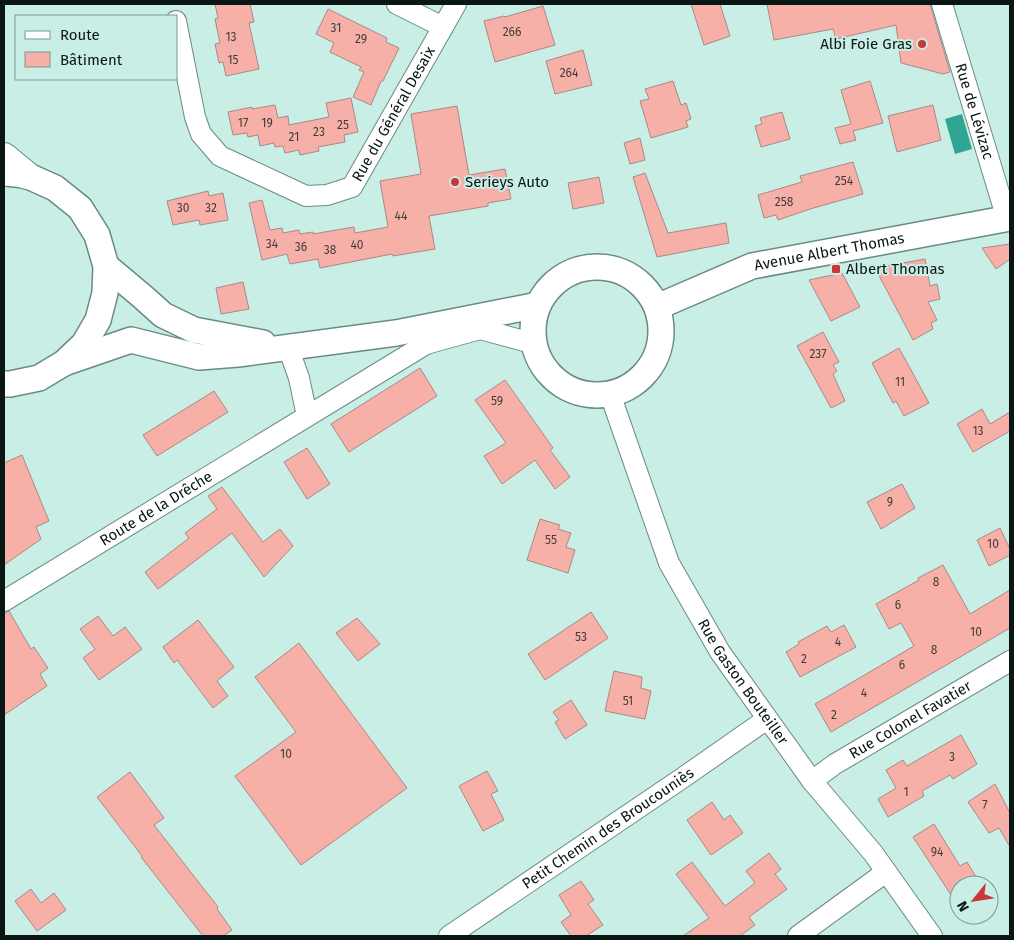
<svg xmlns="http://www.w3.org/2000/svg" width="1014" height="940" font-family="'Fira Sans',sans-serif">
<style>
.water{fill:#31a593}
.building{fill:#f6b0a8;stroke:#a98985}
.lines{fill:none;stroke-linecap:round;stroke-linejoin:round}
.minor-casing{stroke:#698b84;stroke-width:22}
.major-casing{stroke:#698b84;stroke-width:28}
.highway-casing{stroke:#698b84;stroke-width:30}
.minor{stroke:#fff;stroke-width:20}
.major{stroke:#fff;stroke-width:25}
.highway{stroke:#fff;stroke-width:28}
.poi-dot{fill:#c73837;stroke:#c9eee6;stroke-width:2}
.labels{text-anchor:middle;stroke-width:4;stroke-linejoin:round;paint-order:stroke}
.number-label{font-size:12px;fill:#443c39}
.poi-label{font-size:15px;fill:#091614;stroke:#c9eee6;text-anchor:start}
.street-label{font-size:15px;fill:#091614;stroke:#c9eee6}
</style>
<rect width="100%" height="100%" fill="#c9eee6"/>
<path class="water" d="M962,114L972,149L955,154L945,119Z"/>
<path class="building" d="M215,4H250L254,22L249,23L259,69L226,76L223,62L219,63L215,44L220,43L215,19L218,18Z
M691,4H720L730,36L704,45Z
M767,4H930L950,72L943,74L901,63L896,25L836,39L833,29L774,40Z
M543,6L555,45L495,62L484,21L504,16L505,17Z
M328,9L387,38L386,42L399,48L383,81H381L371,105L353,97L364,72L359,70L361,67L330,52L334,43L316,34Z
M583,50L592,85L555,94L546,61Z
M673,81L681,105L686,103L691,119L686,121L688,127L651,138L640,101L649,99L645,89Z
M870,81L883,123L853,131L856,140L840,144L835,128L851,124L841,90Z
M351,98L358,132L344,135L345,142L318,147L319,151L300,155L299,150L285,153L283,146L275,147L274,143L260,146L258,135L248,137L247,133L233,135L228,112L252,107V109L275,105L278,118L288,116L289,125L329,117L326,103Z
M933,105L941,140L897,152L888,116Z
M457,106L469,175L505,169L511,199L488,203V206L429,216L435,249L393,256L392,254L320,268L318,259L290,264L287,254L262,260L249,203L262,200L270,230L282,228L283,233L299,230L300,234L313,232V234L354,227L355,233L388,227L380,181L421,174L411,114Z
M782,112L790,139L761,147L755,126L762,124L760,118Z
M640,138L645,160L630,164L624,143Z
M853,162L863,194L810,209L778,220L776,215L764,218L758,195L802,182L800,176Z
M645,173L668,233L726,223L729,243L657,257L633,177Z
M599,177L604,203L573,209L568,183Z
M208,191L209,196L223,193L228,220L200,225L199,220L173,225L167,201Z
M1010,244V259L996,269L982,248Z
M925,259L930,286L937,284L940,299L928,302L937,320L931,323L933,329L913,340L875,268Z
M842,273L860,307L831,321L809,280Z
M243,282L249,309L221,314L216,288Z
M823,332L839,362L833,365L837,371L833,374L845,401L831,408L797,346Z
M899,348L929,403L904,416L896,401L893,403L872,363Z
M420,368L437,396L349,452L331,424Z
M505,380L553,448L550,450L570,477L555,489L535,460L502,484L484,456L506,443L475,400Z
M214,391L228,412L157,456L143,435Z
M982,409L990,424L1010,412V431L973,452L957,424Z
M307,448L330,484L307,499L284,462Z
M22,455L49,521L36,527L41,539L4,565V463Z
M902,484L915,508L881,529L867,502Z
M222,487L263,542L280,529L293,546L264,577L232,533L158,589L145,572L189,538L185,533L217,509L208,496Z
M540,519L560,525L558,529L571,533L566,547L575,550L568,573L527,560Z
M1000,528L1010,549V555L989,566L977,540Z
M943,565L970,614L1010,590V628L831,732L815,704L914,646L901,623L889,629L876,604L919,580L918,578Z
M9,611L31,649L34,647L48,668L40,674L47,686L4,715V613Z
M591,612L608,638L545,680L528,654Z
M98,616L113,636L125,627L142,649L99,680L83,658L95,649L80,629Z
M357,618L380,644L358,661L336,633Z
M198,620L234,667L217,681L228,696L213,708L177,660L174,663L163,647Z
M844,625L856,647L800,677L786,652L799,644L798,642L827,626L831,632Z
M299,643L407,788L301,865L235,776L296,732L255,677Z
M614,671L642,677L641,688L651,691L645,719L605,711Z
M571,700L587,725L565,739L555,722L559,720L553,712Z
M961,735L977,764L953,779L950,775L922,791L924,796L888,817L878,799L896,788L886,770L903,760L907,766Z
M487,771L498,791L491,794L504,820L483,831L459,786Z
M130,772L164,818L154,825L218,907L217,909L232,930L223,936H203L141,857L142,856L97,797Z
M995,784L1010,813V847L999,828L989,833L968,802Z
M712,802L724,820L730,815L743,833L711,855L687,820Z
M934,824L960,866L967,862L981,885H959V907L913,837Z
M769,853L781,869L775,874L787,889L749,917L755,925L740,936H683L709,918L676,874L692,862L725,906L755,883L746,871Z
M581,881L594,900L588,904L603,925L586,936H571L561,922L571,915L559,895Z
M31,889L41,903L54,893L66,910L37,931L15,901Z"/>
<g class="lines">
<g class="minor-casing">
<g id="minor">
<path d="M397,4L443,27"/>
<path id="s1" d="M942,4L1007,219"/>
<path id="s2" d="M176,21L195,117L201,134L220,156L306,196L327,195L352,187L456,4"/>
<path d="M288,347L299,378L307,416"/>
<path id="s3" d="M610,394L669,563L720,652L812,781L873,853L932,936"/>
<path id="s4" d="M4,601L426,344L480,329L532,343"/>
<path id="s5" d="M812,781L835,764L1010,661"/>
<path id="s6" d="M449,936L681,779L767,719"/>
<path d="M798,936L886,872"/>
</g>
</g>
<g class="major-casing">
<g id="major">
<path d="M106,266L143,297L163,315L194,330L263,343"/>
<circle cx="597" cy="331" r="64"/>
<path id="s7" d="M657,307L752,266L1010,218"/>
<path d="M64,363L131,340L199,357L238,354L396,333L538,305"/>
<path d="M4,384H10L39,378L64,363L84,344L98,320L105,293L106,266L97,235L80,208L55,188L26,175L5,173"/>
</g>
</g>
<g class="highway-casing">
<path id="highway" d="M4,157L26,175"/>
</g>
<use href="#minor" class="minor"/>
<use href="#major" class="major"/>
<use href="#highway" class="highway"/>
</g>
<g class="poi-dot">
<circle cx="922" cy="44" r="5"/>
<circle cx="455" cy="182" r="5"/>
<rect x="831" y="264" width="10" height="10" rx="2.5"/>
</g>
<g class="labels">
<g class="number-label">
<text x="336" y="32">31</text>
<text x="512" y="36">266</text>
<text x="231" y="41">13</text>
<text x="361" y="43">29</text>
<text x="233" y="64">15</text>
<text x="569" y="77">264</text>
<text x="243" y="127">17</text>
<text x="267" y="127">19</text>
<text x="343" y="129">25</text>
<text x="319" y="136">23</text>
<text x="294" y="141">21</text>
<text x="844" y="185">254</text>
<text x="784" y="206">258</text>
<text x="183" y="212">30</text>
<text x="211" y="212">32</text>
<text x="401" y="220">44</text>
<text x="272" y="248">34</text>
<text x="357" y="249">40</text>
<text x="301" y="251">36</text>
<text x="330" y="254">38</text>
<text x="818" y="358">237</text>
<text x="900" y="386">11</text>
<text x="497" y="405">59</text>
<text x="978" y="435">13</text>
<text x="890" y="506">9</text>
<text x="551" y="544">55</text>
<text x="993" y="548">10</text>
<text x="936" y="586">8</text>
<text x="898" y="609">6</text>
<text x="976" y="636">10</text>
<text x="581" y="641">53</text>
<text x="838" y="646">4</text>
<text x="934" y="654">8</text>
<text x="804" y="663">2</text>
<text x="902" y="669">6</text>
<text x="864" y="697">4</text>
<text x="628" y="705">51</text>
<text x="834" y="719">2</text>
<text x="286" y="758">10</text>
<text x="952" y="761">3</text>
<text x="906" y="796">1</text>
<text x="985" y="809">7</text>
<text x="937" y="856">94</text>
</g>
<g class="poi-label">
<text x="912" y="49" text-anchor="end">Albi Foie Gras</text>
<text x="465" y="187">Serieys Auto</text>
<text x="846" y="274">Albert Thomas</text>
</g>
<g class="street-label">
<text dy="5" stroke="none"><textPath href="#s1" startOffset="112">Rue de Lévizac</textPath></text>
<text dy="5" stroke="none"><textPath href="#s2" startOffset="371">Rue du Général Desaix</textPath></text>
<text dy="5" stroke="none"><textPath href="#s7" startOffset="182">Avenue Albert Thomas</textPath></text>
<text dy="5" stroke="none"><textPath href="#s4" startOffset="178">Route de la Drêche</textPath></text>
<text dy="5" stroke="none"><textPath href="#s3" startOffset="319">Rue Gaston Bouteiller</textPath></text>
<text dy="5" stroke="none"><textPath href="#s5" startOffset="116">Rue Colonel Favatier</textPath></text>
<text dy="5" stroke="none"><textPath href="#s6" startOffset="192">Petit Chemin des Broucouniès</textPath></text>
</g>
</g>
<rect width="1014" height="940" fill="none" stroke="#091614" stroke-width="10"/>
<rect x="15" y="15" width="162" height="65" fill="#c9eee6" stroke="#7c9892"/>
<rect x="25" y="31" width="25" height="8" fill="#ffffff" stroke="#7c9892"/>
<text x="60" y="40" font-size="15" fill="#091614">Route</text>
<rect x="25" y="52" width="25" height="15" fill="#f6b0a8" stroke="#7c9892"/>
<text x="60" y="65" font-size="15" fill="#091614">Bâtiment</text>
<g transform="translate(974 900) rotate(240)"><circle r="24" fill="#c9eee6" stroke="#7c9892"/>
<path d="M0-4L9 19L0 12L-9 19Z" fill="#c73837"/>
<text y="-8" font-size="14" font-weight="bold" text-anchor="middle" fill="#091614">N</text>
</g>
</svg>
